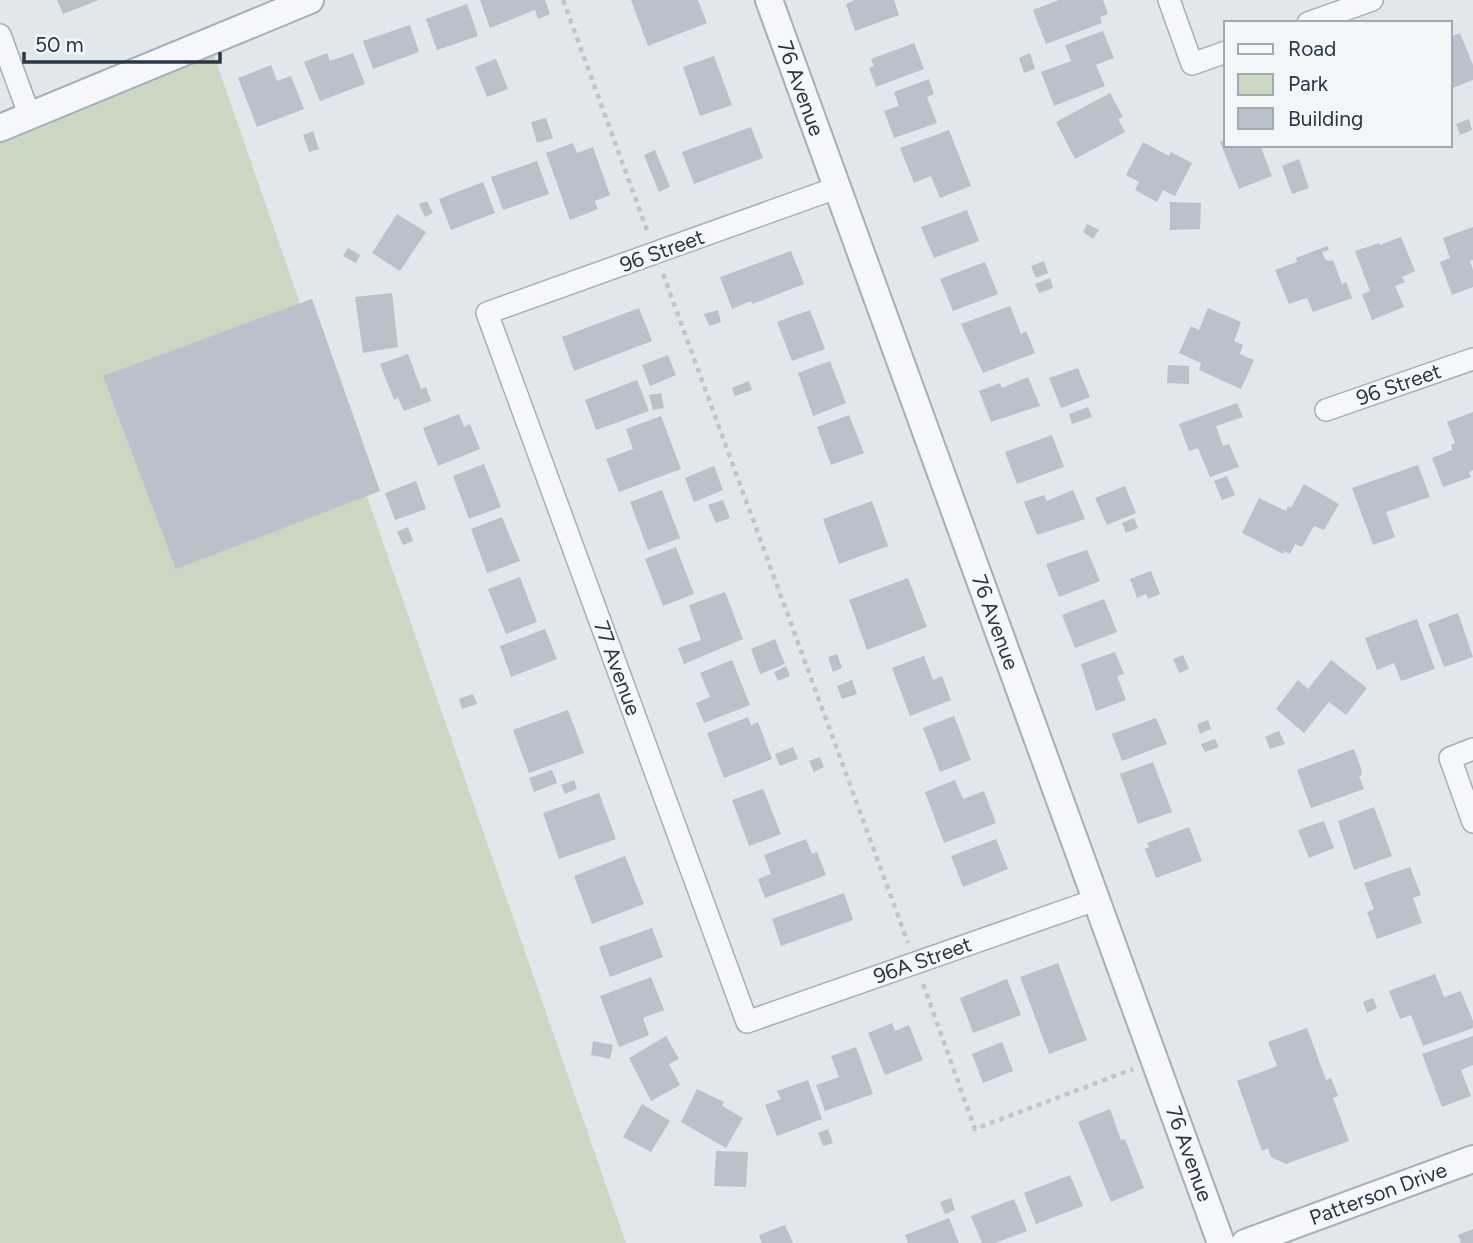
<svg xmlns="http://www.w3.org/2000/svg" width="1473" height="1243" font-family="Figtree,sans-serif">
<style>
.green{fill:#cad7c2}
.building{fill:#b9c1ca}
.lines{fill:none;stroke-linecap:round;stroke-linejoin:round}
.minor-casing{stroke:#a6afb7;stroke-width:24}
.tertiary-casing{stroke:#a6afb7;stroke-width:30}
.path{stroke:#c0c5cb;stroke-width:4.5;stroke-dasharray:5 5;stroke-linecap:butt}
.minor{stroke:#f5f7fa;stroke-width:21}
.tertiary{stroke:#f5f7fa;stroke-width:26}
.labels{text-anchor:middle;stroke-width:6;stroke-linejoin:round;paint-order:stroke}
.street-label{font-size:21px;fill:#283746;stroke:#f2f6f9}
</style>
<rect width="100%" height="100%" fill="#e2e7ec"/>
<path class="green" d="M209,41L626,1243H0V128Z"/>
<path class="building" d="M57,0H99L63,14Z
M480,0H545L550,14L538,19L535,10L490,28Z
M631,0H698L707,23L648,46Z
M855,0H894L899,15L855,31L846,4Z
M1059,0H1103L1108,14L1100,17L1102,23L1046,44L1033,10Z
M467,4L478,36L437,50L426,19Z
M410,25L419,52L373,69L363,41Z
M1103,31L1114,58L1096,65L1105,86L1054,106L1041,72L1071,61L1065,45Z
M1460,33L1473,65V80L1450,89V37Z
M914,43L924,69L876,87L869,68L874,66L871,59Z
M327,53L330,61L353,53L365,84L320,101L304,62Z
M1030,53L1035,69L1024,73L1019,58Z
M714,56L732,105L700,116L683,67Z
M496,59L508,89L487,97L475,67Z
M271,65L277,81L291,76L304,109L257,127L238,78Z
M929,79L934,94L927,97L937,123L894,138L884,111L899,106L894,92Z
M1110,93L1123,117L1118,119L1125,132L1075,159L1056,122Z
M546,118L553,138L537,143L531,122Z
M1469,119L1472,130L1460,135L1456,124Z
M751,127L763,158L694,184L682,152Z
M949,130L971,186L940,198L931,176L914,183L900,148Z
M313,131L319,149L309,152L303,135Z
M1226,140V145H1260L1272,176L1239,189L1220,142Z
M1143,142L1169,156L1171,152L1192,163L1175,196L1163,190L1157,202L1135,190L1139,182L1126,175Z
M573,143L577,153L593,147L610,195L595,201L598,209L570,220L546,153Z
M655,150L670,187L659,192L644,155Z
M1299,159L1309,188L1292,194L1282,166Z
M537,161L549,194L503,210L491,177Z
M483,182L495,213L451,230L439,199Z
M427,201L433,213L425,217L419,204Z
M1170,202L1201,203L1200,229L1170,230Z
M967,210L979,241L934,258L921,227Z
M397,214L426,232L400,271L372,253Z
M1087,224L1099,230L1093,239L1083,232Z
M1473,227V260L1470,261L1473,270V287L1452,295L1440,262L1450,258L1443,238Z
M1401,237L1415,271L1402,277L1405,282L1395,286L1404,307L1372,320L1362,294L1370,291L1355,251L1379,243L1380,245Z
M1327,246L1329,250L1322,252L1325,259L1329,261L1333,260L1342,284L1346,282L1352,298L1313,312L1307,298L1289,304L1275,270L1297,262L1296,258Z
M348,248L360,255L356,263L343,256Z
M791,251L804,284L752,304L751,301L732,309L720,277Z
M1044,261L1048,273L1036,278L1031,266Z
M985,262L998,294L953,311L940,279Z
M1050,278L1053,288L1039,293L1035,284Z
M392,293L398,347L363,353L355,297Z
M312,299L380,491L176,569L103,376Z
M1010,306L1021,334L1026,331L1035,353L983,373L961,324Z
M639,308L652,341L574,371L562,337Z
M1208,308L1241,322L1234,341L1243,345L1240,354L1254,360L1241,389L1199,370L1201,363L1179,353L1191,326L1199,330Z
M718,310L721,322L709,326L704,314Z
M810,310L825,349L792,361L777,322Z
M408,354L421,389L426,387L431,401L404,411L398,398L394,400L380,364Z
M668,355L676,375L650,386L642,365Z
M830,361L846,403L813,416L798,373Z
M1168,365L1189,366V384L1167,383Z
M1078,368L1090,397L1061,408L1049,378Z
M1028,377L1040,406L991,422L979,391L1000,383L1002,388Z
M637,380L649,411L596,430L585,400Z
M749,381L752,390L735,396L732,388Z
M661,393L664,408L653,410L649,395Z
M1237,403L1243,417L1216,426L1223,446L1229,444L1239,467L1210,477L1198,448L1189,451L1179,424Z
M1088,407L1092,417L1072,424L1069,414Z
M1473,412V470L1469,472L1471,477L1443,487L1432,458L1452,450L1451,445L1455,443L1447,422Z
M459,414L464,427L470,424L480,449L438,466L423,428Z
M849,415L864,453L831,465L817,427Z
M661,416L681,469L619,492L606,459L633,449L626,429Z
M1052,435L1064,467L1017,484L1005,452Z
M484,464L501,507L469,519L453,476Z
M1418,465L1430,497L1386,512L1395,537L1373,545L1352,488Z
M714,466L723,490L694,502L685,478Z
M1227,476L1235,495L1222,500L1214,481Z
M416,481L426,509L395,520L385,493Z
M1304,484L1339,504L1324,530L1314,526L1302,547L1295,544L1290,554L1284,551L1283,554L1242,533L1259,498L1286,511L1288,506L1291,508Z
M1125,486L1136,513L1107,525L1095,498Z
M662,490L680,538L648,550L630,502Z
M1073,490L1085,519L1037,535L1024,502L1044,495L1047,501Z
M723,500L730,518L716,523L708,505Z
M872,501L888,546L839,564L823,519Z
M502,517L520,561L487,573L471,529Z
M1134,518L1138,528L1126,533L1122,523Z
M408,527L413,541L403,545L397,532Z
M676,547L694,594L663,606L645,559Z
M1087,550L1100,581L1059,597L1046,564Z
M1151,571L1160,594L1148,599L1146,594L1137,598L1130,579Z
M520,577L537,622L506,634L488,589Z
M908,578L927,627L867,650L849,600Z
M725,592L743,639L684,664L678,648L701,640L689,605Z
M1104,599L1117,632L1075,648L1062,615Z
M1458,613L1473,657L1444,667L1428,624Z
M1417,619L1435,669L1401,681L1394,663L1377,670L1365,638Z
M545,629L557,659L511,677L500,646Z
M775,639L785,664L760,674L751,649Z
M1115,652L1124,674L1117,676L1126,700L1096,711L1081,664Z
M837,654L842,668L833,672L828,657Z
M1183,655L1189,669L1179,673L1173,659Z
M924,656L933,680L942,676L951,700L910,716L892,668Z
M732,660L750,705L704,723L696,703L710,697L700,673Z
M1331,660L1367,688L1346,715L1329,702L1304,733L1276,709L1298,680L1308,689Z
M786,666L790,676L778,681L774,672Z
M852,680L857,694L842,699L837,686Z
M473,694L477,704L462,709L459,699Z
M568,710L584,753L529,773L513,730Z
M954,716L971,760L940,772L923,728Z
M748,717L751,725L758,722L772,759L724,778L707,733Z
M1156,718L1167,744L1122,761L1112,734Z
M1208,720L1211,729L1200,734L1197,724Z
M1279,731L1285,744L1270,749L1265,737Z
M1215,739L1219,747L1205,752L1201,744Z
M793,747L798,759L780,766L775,754Z
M1354,749L1361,768L1362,775L1359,776L1364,789L1311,808L1297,770Z
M820,757L824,767L814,772L809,761Z
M1153,762L1172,812L1138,824L1120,774Z
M552,770L557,783L534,792L529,778Z
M574,780L577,789L565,794L561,785Z
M955,780L963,799L984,791L996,823L944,843L925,792Z
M763,789L781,834L749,846L732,800Z
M599,793L616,839L559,859L543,813Z
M1374,807L1392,856L1354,870L1338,821Z
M1324,821L1334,848L1309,858L1298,830Z
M1189,827L1202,861L1156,878L1145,849L1149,847L1147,843Z
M806,839L812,854L817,852L826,875L765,898L758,879L771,874L764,855Z
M996,839L1008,869L963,887L951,856Z
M625,856L644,904L592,924L574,876Z
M1410,867L1421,895L1413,898L1422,923L1377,939L1367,912L1374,909L1364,883Z
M844,893L853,920L781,946L772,919Z
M652,928L663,957L610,977L599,947Z
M1058,963L1087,1040L1049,1054L1020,977Z
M1435,974L1444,997L1461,991L1473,1021V1028L1423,1046L1411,1015L1400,1019L1389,991Z
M651,977L664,1010L643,1018L649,1035L619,1047L600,996Z
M1007,979L1021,1015L973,1033L960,998Z
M1373,998L1377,1008L1367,1013L1363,1002Z
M892,1023L895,1031L909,1025L923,1060L885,1075L868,1033Z
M1307,1028L1326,1080L1331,1078L1338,1096L1333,1098L1349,1141L1286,1164L1271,1157L1268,1148L1262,1151L1237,1081L1277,1066L1268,1042Z
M666,1036L679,1059L669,1064L680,1085L651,1101L629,1058Z
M1473,1036V1065L1461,1070L1471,1096L1442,1107L1422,1054Z
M593,1041L613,1045L610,1059L591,1055Z
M1002,1042L1013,1071L983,1083L972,1054Z
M856,1047L873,1094L825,1111L816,1085L839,1077L831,1056Z
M808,1080L822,1119L777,1136L765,1105L781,1099L777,1091Z
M697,1089L724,1102L722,1106L743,1118L726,1148L681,1122Z
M642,1104L670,1121L651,1152L623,1137Z
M1110,1109L1121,1140L1125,1139L1144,1188L1111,1202L1078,1122Z
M828,1129L833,1143L823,1146L818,1133Z
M716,1151L748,1152L746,1187L714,1186Z
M1070,1175L1083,1206L1036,1224L1024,1193Z
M951,1198L955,1210L945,1214L940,1202Z
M1014,1199L1027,1231L995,1243H982L971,1216Z
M949,1218L959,1243H908L905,1235Z
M785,1225L793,1243H762L759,1235Z
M1473,1229V1243H1461L1458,1235Z"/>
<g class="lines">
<g class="minor-casing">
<g id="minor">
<path d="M1169,0L1192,64L1226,52"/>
<path d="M1308,23L1372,0"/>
<path d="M0,35L29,114"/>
<path id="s1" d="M836,188L487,313L747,1022L1098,899"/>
<path id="s2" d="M1326,410L1473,359"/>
<path d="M1473,749L1450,758L1473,822"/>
</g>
</g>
<g class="tertiary-casing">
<g id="tertiary">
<path id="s3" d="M769,0C917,415 1073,828 1221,1243"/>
<path d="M0,128L310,0"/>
<path id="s4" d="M1245,1243L1473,1159"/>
</g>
</g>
<path class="path" d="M563,0L648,233
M663,274L908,943
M923,984L975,1129L1133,1069"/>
<use href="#minor" class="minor"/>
<use href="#tertiary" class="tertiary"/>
</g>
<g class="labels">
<g class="street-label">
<text dy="7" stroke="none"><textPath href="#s3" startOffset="94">76 Avenue</textPath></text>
<text transform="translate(662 251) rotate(-20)" y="7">96 Street</text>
<text dy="7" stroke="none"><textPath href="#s2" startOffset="77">96 Street</textPath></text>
<text dy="7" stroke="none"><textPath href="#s3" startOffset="662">76 Avenue</textPath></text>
<text dy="7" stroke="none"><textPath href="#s1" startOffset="749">77 Avenue</textPath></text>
<text dy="7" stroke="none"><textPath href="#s1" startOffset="1312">96A Street</textPath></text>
<text dy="7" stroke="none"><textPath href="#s3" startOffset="1228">76 Avenue</textPath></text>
<text dy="7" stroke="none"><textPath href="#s4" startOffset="142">Patterson Drive</textPath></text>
</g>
</g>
<rect x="1224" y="21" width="228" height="126" fill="#f2f6f9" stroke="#a1aab1" stroke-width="2"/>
<rect x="1238" y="44" width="35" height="10" fill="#f5f7fa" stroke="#a1aab1" stroke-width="2"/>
<text x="1288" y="56" font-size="21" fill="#283746">Road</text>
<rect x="1238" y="74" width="35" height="21" fill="#cad7c2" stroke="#a1aab1" stroke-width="2"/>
<text x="1288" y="91" font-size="21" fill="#283746">Park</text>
<rect x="1238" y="108" width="35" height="21" fill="#b9c1ca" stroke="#a1aab1" stroke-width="2"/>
<text x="1288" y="126" font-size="21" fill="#283746">Building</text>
<path d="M24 52v10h196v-10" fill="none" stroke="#283746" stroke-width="3.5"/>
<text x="35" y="52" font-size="21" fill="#283746" stroke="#f2f6f9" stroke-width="5" paint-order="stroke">50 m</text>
</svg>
